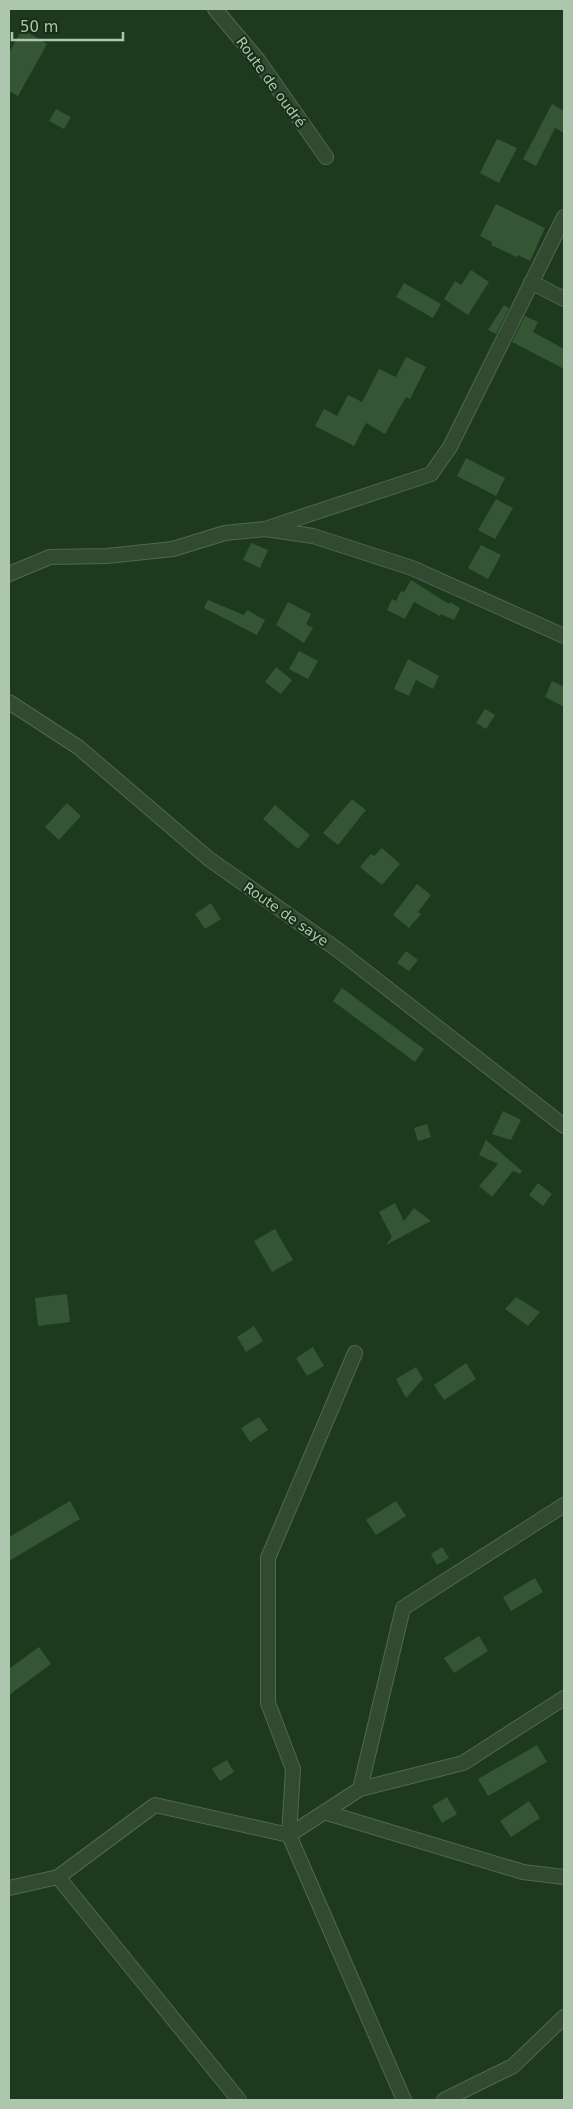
<svg xmlns="http://www.w3.org/2000/svg" width="573" height="2109" font-family="'DejaVu Sans',sans-serif">
<style>
.building{fill:#345635}
.lines{fill:none;stroke-linecap:round;stroke-linejoin:round}
.minor-casing{stroke:#4f6850;stroke-width:16}
.minor{stroke:#324a32;stroke-width:14}
.labels{text-anchor:middle;stroke-width:4;stroke-linejoin:round;paint-order:stroke}
.street-label{font-size:14px;fill:#acc7ad;stroke:#172e18}
</style>
<rect width="100%" height="100%" fill="#1e3a1e"/>
<path class="building" d="M22,29L47,44L18,96L9,91V53Z
M552,104L564,111V133L555,128L536,166L523,159Z
M56,109L71,117L64,129L49,121Z
M497,139L517,148L499,183L480,173Z
M496,204L545,228L530,261L518,255L517,257L491,245L492,242L480,236Z
M471,270L489,282L468,315L444,299L455,281L461,285Z
M404,283L441,304L433,318L396,297Z
M504,305L509,308L496,334L488,330Z
M525,316L538,322L533,332L564,349V369L512,342Z
M406,357L426,367L410,399L406,397L385,434L366,423L354,446L315,426L324,409L337,416L348,395L362,402L379,369L396,377Z
M466,458L505,478L496,496L457,476Z
M496,499L513,508L495,539L478,530Z
M251,543L268,550L260,568L243,560Z
M481,545L501,555L488,579L468,568Z
M411,580L449,604L450,602L460,608L454,620L441,614L440,616L414,602L405,619L387,610L392,599L396,601L401,591L404,592Z
M208,600L244,615L247,610L265,620L257,635L204,608Z
M288,602L311,614L306,624L313,628L304,643L276,625Z
M299,651L318,661L308,679L289,669Z
M408,659L439,676L433,689L416,680L409,696L394,689Z
M276,667L292,680L281,694L265,682Z
M552,681L564,687V707L545,697Z
M485,709L495,715L486,729L476,723Z
M352,799L366,810L338,845L323,833Z
M67,803L81,816L59,840L45,827Z
M275,805L310,835L298,849L263,819Z
M382,848L400,864L382,885L360,867L371,854L374,856Z
M417,884L431,895L418,912L421,914L409,928L393,915Z
M211,903L221,919L205,929L195,914Z
M406,951L418,960L409,971L397,963Z
M342,988L424,1049L415,1062L333,1001Z
M503,1111L521,1120L511,1140L492,1134Z
M427,1124L431,1137L418,1141L414,1128Z
M486,1140L522,1171L520,1174L513,1171L492,1197L479,1186L498,1164L479,1155Z
M538,1183L552,1194L543,1206L529,1195Z
M395,1203L404,1221L414,1208L431,1221L386,1245L392,1237L379,1212Z
M275,1229L293,1260L272,1272L254,1241Z
M67,1294L70,1322L38,1326L35,1298Z
M516,1297L540,1312L528,1326L505,1309Z
M254,1326L263,1341L246,1352L237,1337Z
M313,1347L324,1366L307,1376L296,1358Z
M466,1363L476,1379L444,1400L434,1385Z
M416,1367L423,1379L406,1398L396,1379Z
M259,1417L268,1430L250,1442L241,1428Z
M70,1501L80,1519L9,1561V1537Z
M396,1501L406,1516L376,1535L366,1520Z
M442,1547L449,1558L437,1565L431,1554Z
M535,1578L543,1592L511,1611L503,1597Z
M479,1636L488,1651L454,1673L444,1658Z
M39,1647L51,1664L9,1695V1669Z
M537,1745L547,1762L488,1796L478,1779Z
M227,1760L234,1772L220,1781L212,1769Z
M447,1797L457,1814L442,1823L432,1806Z
M529,1801L540,1818L511,1837L500,1821Z"/>
<g class="lines">
<g class="minor-casing">
<path id="minor" d="M215,9L258,60L326,157
M531,282L564,299
M268,528L431,474L450,447L564,217
M9,574L50,557L107,556L173,549L225,533L265,529L313,536L412,568L564,636
M9,702L78,747L209,859L338,950L564,1126
M355,1353L268,1558V1703L293,1769L289,1835L404,2100
M360,1789L403,1608L564,1505
M324,1812L523,1872L564,1877
M58,1877L239,2100
M9,1888L58,1877L155,1805L289,1835L360,1789L463,1763L564,1698
M444,2100L513,2066L564,2017"/>
</g>
<use href="#minor" class="minor"/>
</g>
<g class="labels">
<g class="street-label">
<text transform="translate(271 82) rotate(54)" y="5">Route de oudré</text>
<text transform="translate(286 914) rotate(35)" y="5">Route de saye</text>
</g>
</g>
<rect width="573" height="2109" fill="none" stroke="#acc7ad" stroke-width="20"/>
<path d="M12 32v8h111v-8" fill="none" stroke="#acc7ad" stroke-width="2.5"/>
<text x="20" y="32" font-size="15" fill="#acc7ad" stroke="#172e18" stroke-width="4" paint-order="stroke">50 m</text>
</svg>
